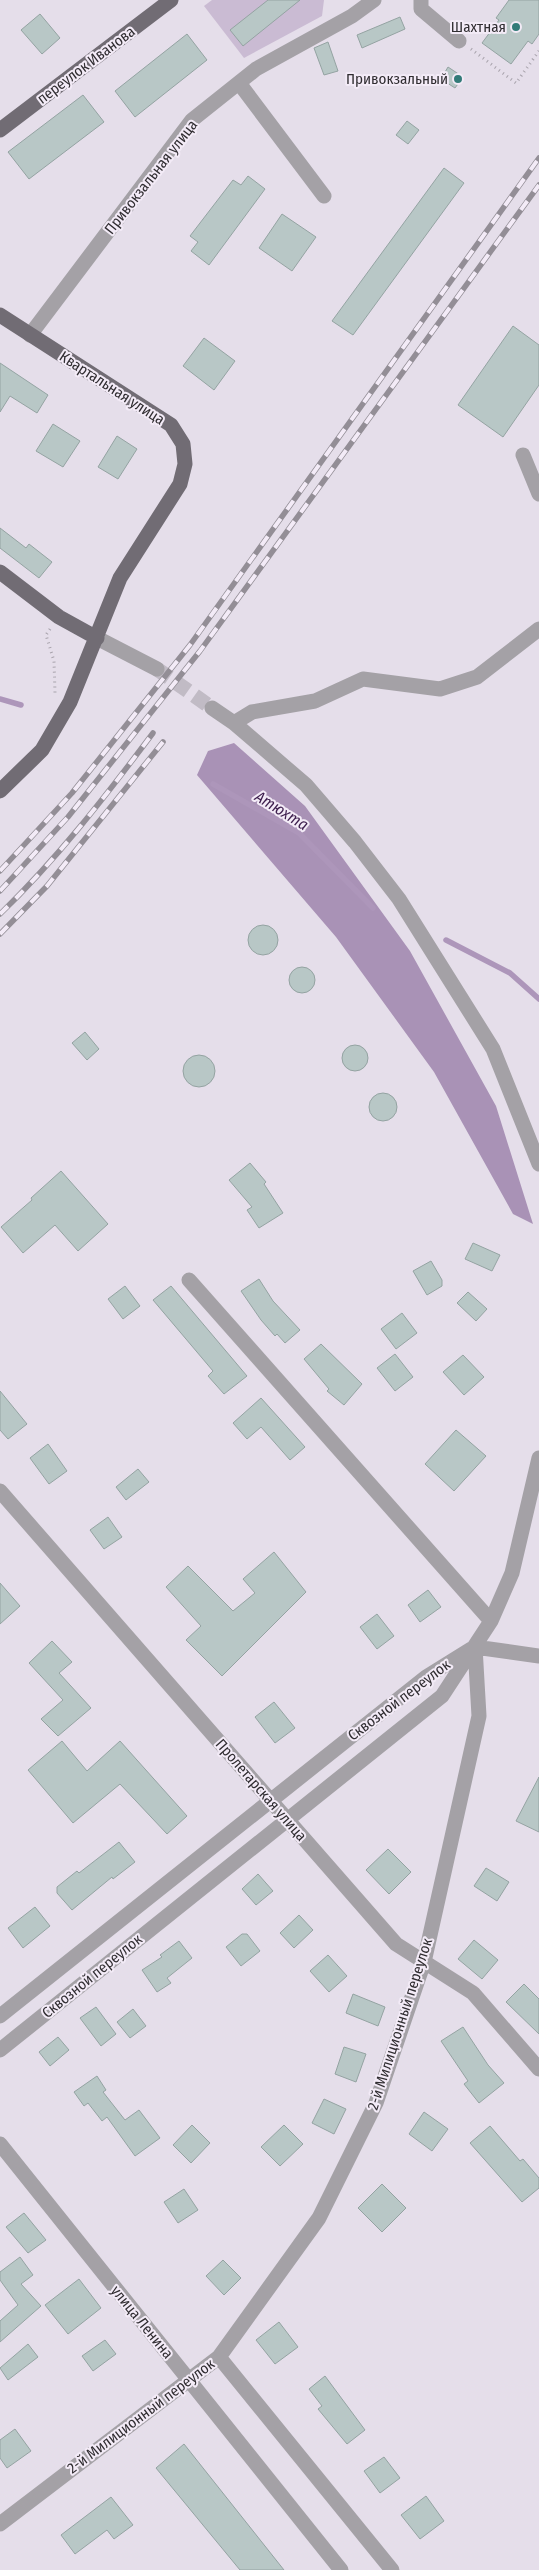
<svg xmlns="http://www.w3.org/2000/svg" width="539" height="2570" font-family="'Fira Sans Condensed',sans-serif">
<style>
.green{fill:#cabbd3}
.forest{fill:#a992b6}
.lines{fill:none;stroke-linecap:round;stroke-linejoin:round}
.stream{stroke:#ad96ba;stroke-width:5.5}
.building{fill:#b8c7c6;stroke:#94a3a2}
.minor-tunnel{stroke:#c1bbc5;stroke-width:15;stroke-dasharray:15 8;stroke-linecap:butt}
.path{stroke:#a8a3ac;stroke-width:3;stroke-dasharray:1 4;stroke-linecap:butt}
.minor{stroke:#a4a1a6;stroke-width:15}
.major{stroke:#716c74;stroke-width:15}
.rail-casing{stroke:#938e96;stroke-width:5.5}
.rail{stroke:#f3ebf7;stroke-width:4;stroke-dasharray:11;stroke-linecap:butt}
.poi-dot{fill:#327b78;stroke:#f3ebf7;stroke-width:2}
.labels{text-anchor:middle;stroke-width:4;stroke-linejoin:round;paint-order:stroke}
.poi-label{font-size:15px;fill:#302d31;stroke:#f3ebf7;text-anchor:end}
.street-label{font-size:15px;fill:#302d31;stroke:#f3ebf7}
.water-label{font-size:16px;font-style:italic;fill:#3d1e4d;stroke:#f3ebf7}
</style>
<rect width="100%" height="100%" fill="#e5deea"/>
<path class="green" d="M212,0H324L322,16L244,58L204,6Z"/>
<path class="forest" d="M234,743L305,806L410,951L496,1106L533,1224L513,1214L434,1072L336,937L197,775L208,751Z"/>
<g class="lines">
<path class="stream" d="M0,699L21,705
M213,784L299,833L373,908
M446,940L510,973L539,999"/>
</g>
<path class="building" d="M268,0H300L243,46L230,30Z
M509,0H539V34L532,44L528,41L511,64L482,43L499,20L496,18Z
M40,14L60,38L42,54L21,30Z
M400,17L405,29L362,48L357,35Z
M187,34L207,60L135,117L115,91Z
M328,42L338,71L324,75L314,48Z
M448,67L463,77L455,88L441,79Z
M83,95L104,122L29,179L8,152Z
M407,121L419,130L408,144L396,135Z
M444,168L464,183L353,335L332,321Z
M248,176L265,189L209,265L191,251L198,242L190,236L233,180L241,185Z
M282,214L316,237L292,271L259,248Z
M513,326L539,345V385L503,437L458,405Z
M204,338L235,361L214,390L183,366Z
M0,363L48,395L37,413L10,396L0,412Z
M53,424L80,441L63,467L36,451Z
M117,436L137,449L118,479L98,467Z
M0,528L26,548L29,544L52,562L39,578L0,548Z
M248 940a15 15 0 1 1 30 0a15 15 0 1 1-30 0Z
M289 980a13 13 0 1 1 26 0a13 13 0 1 1-26 0Z
M85,1032L99,1049L87,1060L72,1043Z
M342 1058a13 13 0 1 1 26 0a13 13 0 1 1-26 0Z
M183 1071a16 16 0 1 1 32 0a16 16 0 1 1-32 0Z
M369 1107a14 14 0 1 1 28 0a14 14 0 1 1-28 0Z
M250,1163L266,1182L264,1184L283,1213L259,1228L247,1210L252,1207L229,1180Z
M61,1171L108,1224L78,1251L55,1225L23,1253L1,1227L32,1200L31,1198Z
M473,1243L500,1255L492,1271L465,1259Z
M431,1261L442,1280V1286L427,1295L413,1271Z
M259,1279L273,1301L300,1330L285,1343L277,1334L275,1336L261,1320L241,1291Z
M125,1286L140,1306L123,1319L108,1299Z
M171,1286L247,1376L224,1394L208,1376L213,1371L153,1300Z
M468,1292L487,1309L476,1321L457,1303Z
M402,1313L417,1333L396,1349L381,1329Z
M321,1344L362,1384L344,1405L327,1391L329,1389L304,1359Z
M395,1354L413,1377L395,1391L377,1368Z
M463,1355L484,1377L464,1395L443,1372Z
M0,1391L27,1424L8,1439L0,1430Z
M261,1398L305,1447L290,1460L261,1427L247,1439L233,1423Z
M456,1430L486,1456L454,1491L425,1464Z
M48,1444L67,1471L49,1484L30,1458Z
M138,1469L149,1482L126,1500L116,1487Z
M108,1517L122,1537L104,1549L90,1530Z
M274,1552L306,1592L222,1676L186,1640L201,1626L166,1587L188,1566L233,1611L255,1593L243,1579Z
M0,1583L20,1606L0,1624Z
M428,1590L441,1607L420,1622L408,1605Z
M377,1614L394,1636L377,1649L360,1627Z
M52,1641L72,1662L59,1673L91,1708L58,1736L41,1719L63,1700L29,1663Z
M274,1702L295,1728L275,1743L255,1717Z
M62,1741L87,1771L120,1741L187,1816L167,1834L120,1784L73,1823L28,1770Z
M539,1777V1832L516,1821Z
M119,1842L135,1862L113,1879L112,1877L72,1910L57,1893V1887L77,1871L79,1873Z
M388,1849L411,1872L389,1894L366,1870Z
M486,1868L509,1882L497,1901L474,1886Z
M258,1874L273,1891L256,1905L242,1889Z
M35,1907L50,1926L23,1948L8,1928Z
M299,1915L313,1930L294,1948L280,1933Z
M242,1934H247L260,1951L241,1966L226,1947Z
M474,1940L498,1960L482,1979L458,1959Z
M179,1941L192,1958L167,1978L171,1983L157,1992L142,1970L162,1957L160,1955Z
M328,1955L347,1976L329,1992L310,1971Z
M524,1984L539,1999V2034L506,2002Z
M353,1994L385,2007L378,2026L346,2013Z
M96,2007L116,2034L101,2046L80,2018Z
M133,2009L146,2026L130,2038L117,2022Z
M463,2027L488,2065L504,2083L479,2103L464,2084L468,2081L441,2041Z
M58,2037L69,2050L50,2066L39,2052Z
M344,2047L366,2054L356,2082L335,2074Z
M97,2076L106,2090L103,2092L125,2120L139,2110L160,2138L135,2156L107,2117L102,2121L88,2103L84,2106L74,2092Z
M324,2099L346,2109L334,2134L312,2123Z
M424,2112L448,2129L432,2151L409,2134Z
M192,2125L210,2143L191,2163L173,2145Z
M284,2125L303,2144L280,2166L261,2147Z
M490,2126L520,2161L523,2159L539,2178V2188L522,2202L470,2143Z
M382,2184L406,2208L382,2232L358,2208Z
M184,2189L198,2210L178,2223L164,2202Z
M24,2213L46,2240L28,2253L6,2227Z
M20,2257L33,2275L21,2284L41,2306L0,2342V2321L18,2305L0,2280V2272Z
M223,2260L241,2278L224,2295L206,2276Z
M79,2279L101,2308L68,2334L45,2305Z
M279,2322L298,2347L275,2364L256,2340Z
M105,2340L116,2354L93,2371L82,2356Z
M28,2344L38,2357L8,2380L0,2368Z
M325,2376L365,2430L347,2444L318,2409L322,2406L309,2389Z
M15,2429L31,2451L7,2468L0,2458V2440Z
M184,2444L284,2570H240L156,2468Z
M384,2457L400,2478L380,2493L364,2471Z
M426,2496L444,2521L420,2539L401,2515Z
M111,2497L133,2525L114,2539L107,2530L75,2554L61,2535Z"/>
<g class="lines">
<path class="minor-tunnel" d="M157,669L212,708"/>
<path class="path" d="M471,49L516,83L539,51
M50,629L46,635L54,661L55,693"/>
<path class="minor" d="M421,0V9L459,41
M239,83L324,196
M30,335L192,120L256,69L352,16L374,0
M523,455L539,494
M97,638L157,669
M212,708L234,723L306,785L355,842L399,899L493,1049L539,1164
M234,723L252,712L315,701L363,679L440,689L477,677L539,629
M189,1280L491,1621
M0,1491L396,1944L473,1993L539,2069
M475,1647L539,1656
M0,2016L426,1677L471,1649
M0,2050L442,1696L491,1621L512,1573L539,1458
M0,2144L341,2570
M219,2357L392,2570
M0,2524L219,2357L319,2218L376,2103L424,1962L479,1716L475,1647"/>
<path class="major" d="M0,130L171,0
M0,315L171,425L183,444L185,464L180,484L120,578L70,702L42,750L0,791
M0,572L59,617L97,638"/>
<g class="rail-casing">
<path id="rail" d="M0,871L72,793L190,645L539,158
M0,891L68,817L200,651L539,185
M0,914C57,859 105,797 153,733
M0,934L47,886L163,742"/>
</g>
<use href="#rail" class="rail"/>
</g>
<g class="poi-dot">
<circle cx="516" cy="27" r="5"/>
<circle cx="458" cy="79" r="5"/>
</g>
<g class="labels">
<g class="poi-label">
<text x="506" y="32">Шахтная</text>
<text x="448" y="84">Привокзальный</text>
</g>
<g class="street-label">
<text transform="translate(86 65) rotate(-37)" y="5">переулок Иванова</text>
<text transform="translate(151 177) rotate(-52)" y="5">Привокзальная улица</text>
<text transform="translate(112 388) rotate(33)" y="5">Квартальная улица</text>
<text transform="translate(399 1700) rotate(-37)" y="5">Сквозной переулок</text>
<text transform="translate(261 1790) rotate(49)" y="5">Пролетарская улица</text>
<text transform="translate(92 1976) rotate(-39)" y="5">Сквозной переулок</text>
<text transform="translate(400 2024) rotate(-72)" y="5">2-й Милиционный переулок</text>
<text transform="translate(142 2322) rotate(51)" y="5">улица Ленина</text>
<text transform="translate(141 2416) rotate(-37)" y="5">2-й Милиционный переулок</text>
</g>
<g class="water-label">
<text transform="translate(282 810) rotate(32)" y="6">Атюхта</text>
</g>
</g>
</svg>
